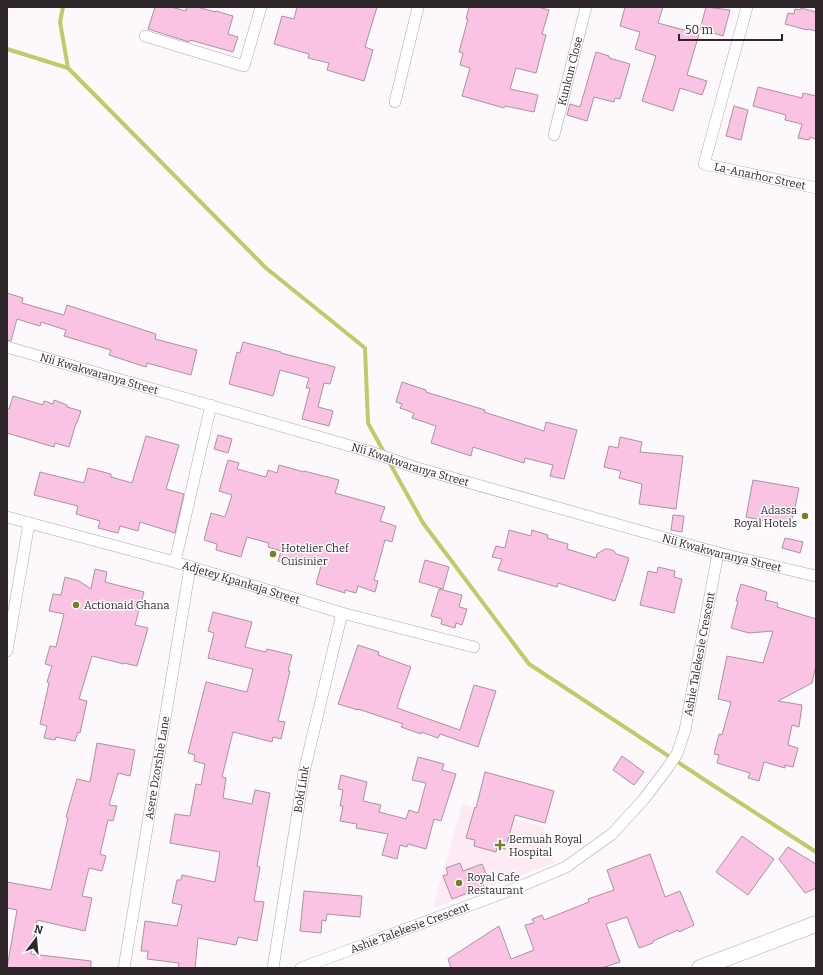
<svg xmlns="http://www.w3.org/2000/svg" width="823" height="975" font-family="Bitter,serif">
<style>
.built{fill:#fdeaf4}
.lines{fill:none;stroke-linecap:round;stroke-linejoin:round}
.stream{stroke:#bdcc68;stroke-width:4}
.building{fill:#fbc3e3;stroke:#a8939e}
.minor-casing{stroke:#b9a3af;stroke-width:12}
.secondary-casing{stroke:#b9a3af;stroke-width:17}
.minor{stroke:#fff;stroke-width:11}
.secondary{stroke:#fff;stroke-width:16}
.poi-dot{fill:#75802c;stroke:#fff;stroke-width:1.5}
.labels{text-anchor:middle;stroke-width:3;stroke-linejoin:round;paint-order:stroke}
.street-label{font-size:11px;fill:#2e252a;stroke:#fff}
.poi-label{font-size:11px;fill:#2e252a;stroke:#fff;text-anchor:start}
</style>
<rect width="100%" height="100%" fill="#fdf8fb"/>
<path class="built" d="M462,804L543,827L554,863L433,908Z"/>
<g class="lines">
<path class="stream" d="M63,7L60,22L68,68
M7,49L68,68L266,268L365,348L368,423L385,454
M388,460L423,523L529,664L711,784L816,852"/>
</g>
<path class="building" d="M155,7H171L186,11L187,7H197L216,12V11L233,16L228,34L238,37L233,52L190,40L189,42L148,29Z
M297,7H377L365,47L373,50L364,81L327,70L329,63L308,58L309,54L274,44L282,16L294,19Z
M469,7H538L549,10L542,34L546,35L536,73L516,68L510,89L538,95L534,112L505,106L504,108L462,96L470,68L460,65L463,53L459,52L468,19H466Z
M625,7H663L658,23L699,34L687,75L707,81L702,95L680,88L673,111L642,101L656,56L635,49L640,32L620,26Z
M706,7L730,10L723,36L700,29Z
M801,8L816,12V31L808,29L807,30L785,24L788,13L794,14L795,9L800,10Z
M596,52L609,56V58L630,64L620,99L615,98L614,102L594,97L587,121L567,115L570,104L580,107Z
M758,87L802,98L803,93L816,96V139L810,137L809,140L798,138L802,124L785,120L786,115L753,106Z
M734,106L748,110L741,140L726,136Z
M7,293L23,298L22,303L64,315L67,305L156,334L155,339L197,350L191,375L147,363L146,367L109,355L111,350L64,336L66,330L41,322L40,326L17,319L11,341L7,340Z
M243,342L281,352V353L335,367L330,384L324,383L318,407L333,411L329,426L302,419L310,388H306L309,378L280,370L273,396L229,384L237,352L240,353Z
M402,382L426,390V392L485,410L484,412L544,431L546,422L577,430L564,479L550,476L553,465L525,458L524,463L473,447L471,456L431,443L436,426L412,418L414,413L400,408L402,404L396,402Z
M13,396L43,405L44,401L53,404L54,400L67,405V407L81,411L77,423H76L69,447L55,443L54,447L7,433V408L9,409Z
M218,435L232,439L228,453L214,449Z
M146,436L179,445L166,489L184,494L175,533L140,522L138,531L120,526L118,533L98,528L100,521L76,514L78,506L34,495L40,472L84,483L88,468L111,474V477L132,483Z
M620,437L642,442L640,452L683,456L676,509L639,504L642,484L619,478L621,471L604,467L609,446L618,448Z
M228,460L239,463L237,469L266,477L268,470L277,473L279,465L304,472V471L339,480L335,493L385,507L380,521L396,526L392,542L385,540L374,580L378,581L375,592L358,586L356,593L345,590V593L316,584L321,566L297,559L294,566L278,561L281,551L268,547L269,543L247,537L241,557L216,550L217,544L204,540L211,513L225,517L232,495L219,491Z
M753,480L799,488L793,517L780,528L776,523L746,517Z
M673,515L684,516L682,532L671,530Z
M509,530L531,536L532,530L548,535L547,538L568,544L567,549L596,558L597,554L605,549H609L614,551L616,554L629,558L622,581V580L615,601L558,583L557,587L498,570L502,559L492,557L496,546L505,548Z
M785,538L803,542L800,553L782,548Z
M425,560L449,567L443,589L419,582Z
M658,567L675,571L674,577L682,579L674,613L640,605L648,571L657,573Z
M95,569L107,572L105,582L144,592L135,625L148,628L137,666L124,663V664L92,656L79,699L87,701L80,733L78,732L75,741L56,737L55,740L44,738L47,726L40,724L49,683L47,682L52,666L45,664L50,646L56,647L64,614L49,611L53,594L61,595L65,577L79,581L91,589Z
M741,584L767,592L765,600L778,603L777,607L816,619V665L812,683L778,701L802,705L799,727L792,725L788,745L798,748L793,767L785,765V768L764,762L759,781L748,778L750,773L717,763L719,755L714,754L719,734L722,735L731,702L718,699L727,656L763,663L773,631L749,633L731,628L738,601H736Z
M439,589L462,595L459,607L467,609L462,625L456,623L455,628L441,624L442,619L431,616Z
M213,612L252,622L245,647L266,652L267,649L292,655L288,671H290L278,721L285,722L281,739L273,737L272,742L233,732L222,777L226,778L223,798L252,804L255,790L270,793L257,866L260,867L254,901L264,902L257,941L238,937L236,945L198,938L195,968H178L179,963L147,959L148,951H141L145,921L177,926L182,905L172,903L177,880H181L182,875L215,882L220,852L170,843L175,814L190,816L196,784L201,785L205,764L194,761L195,755L188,753L206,682L247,692L253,669L208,658L214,633L208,631Z
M358,645L379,652L378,655L411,667L401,695L397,708L460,730L474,685L496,691L478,747L440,734L438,738L421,732V734L401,727L403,724L358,709V710L338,704Z
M97,743L135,750L130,776L118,773L109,805L117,806L113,821L108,820L100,854L106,856L102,871L89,868L82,896L92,898L85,931L37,920L31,954L91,961V968H7L17,910L7,908V882L51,890L68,818L66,817L77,779L90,782Z
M622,756L644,772L634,785L613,770Z
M418,757L444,764L442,770L456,774L441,821L434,819L426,849L408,844L407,847L400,845L397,859L382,855L388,834L356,828L357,824L340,821L343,806H340L343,790L338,789L341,775L367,782L363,801L381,805L379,812L406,819L409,810L418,813L426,783L412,780Z
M485,772L554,791L545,823L515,815L505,849L497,847L496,852L474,846L475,840L466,838L475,807L476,808Z
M742,836L774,859L748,895L716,872Z
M788,847L816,864V888L805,893L779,859Z
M650,854L665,897L680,891L694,925L679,932L678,930L653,941V943L639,948L627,917L606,924L620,962L602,968H451L448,959L499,926L511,959L534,950L525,925L534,923L532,919L542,915L544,920L589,902L588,899L614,890L607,870Z
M460,863L463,871L482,864L487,876L481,879L484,887L452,899L443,876L448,874L446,868Z
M304,891L362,896L360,917L327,914L326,921L322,920L321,933L300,931Z"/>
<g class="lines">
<g class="minor-casing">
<g id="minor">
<path id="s1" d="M747,7L704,164L816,188"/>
<path d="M145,36L244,66L261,7"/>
<path d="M395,102L418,7"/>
<path id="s2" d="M554,135L586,7"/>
<path id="s3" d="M7,347L368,451L414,467L718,553L816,576"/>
<path id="s4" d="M7,517L175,562L342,613L474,647"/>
<path d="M175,562L211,405"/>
<path d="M7,651L29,523"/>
<path id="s5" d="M124,968L190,567"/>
<path id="s6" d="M273,968L304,772L342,613"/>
<path id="s7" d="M301,968L519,887L566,867L612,834L644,799L666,770L677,754L685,730L718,553"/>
</g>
</g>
<g class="secondary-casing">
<path id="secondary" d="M700,968L816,924"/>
</g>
<use href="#minor" class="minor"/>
<use href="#secondary" class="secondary"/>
</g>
<g class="poi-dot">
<circle cx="805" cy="516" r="4"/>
<circle cx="273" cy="554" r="4"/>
<circle cx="76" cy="605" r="4"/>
<path d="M498 839h4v4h4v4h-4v4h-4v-4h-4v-4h4z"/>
<circle cx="459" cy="883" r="4"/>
</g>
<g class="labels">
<g class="street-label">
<text dy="4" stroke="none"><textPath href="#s2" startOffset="66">Kunkun Close</textPath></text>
<text dy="4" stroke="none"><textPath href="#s1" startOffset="220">La-Anarhor Street</textPath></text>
<text dy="4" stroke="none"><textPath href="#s3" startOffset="96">Nii Kwakwaranya Street</textPath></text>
<text dy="4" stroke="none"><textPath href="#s3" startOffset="420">Nii Kwakwaranya Street</textPath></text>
<text dy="4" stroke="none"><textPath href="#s3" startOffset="744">Nii Kwakwaranya Street</textPath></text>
<text dy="4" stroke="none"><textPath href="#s4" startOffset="243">Adjetey Kpankaja Street</textPath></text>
<text dy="4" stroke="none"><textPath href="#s7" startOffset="546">Ashie Talekesie Crescent</textPath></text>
<text dy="4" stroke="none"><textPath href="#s5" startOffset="203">Asere Dzorshie Lane</textPath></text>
<text dy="4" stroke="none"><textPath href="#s6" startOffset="181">Boki Link</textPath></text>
<text dy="4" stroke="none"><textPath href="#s7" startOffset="116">Ashie Talekesie Crescent</textPath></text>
</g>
<g class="poi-label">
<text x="797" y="514" text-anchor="end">Adassa<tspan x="797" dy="13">Royal Hotels</tspan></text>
<text x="281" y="552">Hotelier Chef<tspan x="281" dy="13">Cuisinier</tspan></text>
<text x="84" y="609">Actionaid Ghana</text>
<text x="509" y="843">Bemuah Royal<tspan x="509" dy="13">Hospital</tspan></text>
<text x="467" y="881">Royal Cafe<tspan x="467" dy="13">Restaurant</tspan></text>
</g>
</g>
<rect width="823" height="975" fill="none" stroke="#2e252a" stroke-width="16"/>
<g transform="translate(36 939) rotate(16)" stroke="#ffffff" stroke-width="3" paint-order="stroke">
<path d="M0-3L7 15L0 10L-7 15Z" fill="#2e252a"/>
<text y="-6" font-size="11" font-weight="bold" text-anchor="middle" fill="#2e252a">N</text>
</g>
<path d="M679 34v6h103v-6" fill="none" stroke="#2e252a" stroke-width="2"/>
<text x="685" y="34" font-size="12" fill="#2e252a" stroke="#ffffff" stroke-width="3" paint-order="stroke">50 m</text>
</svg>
